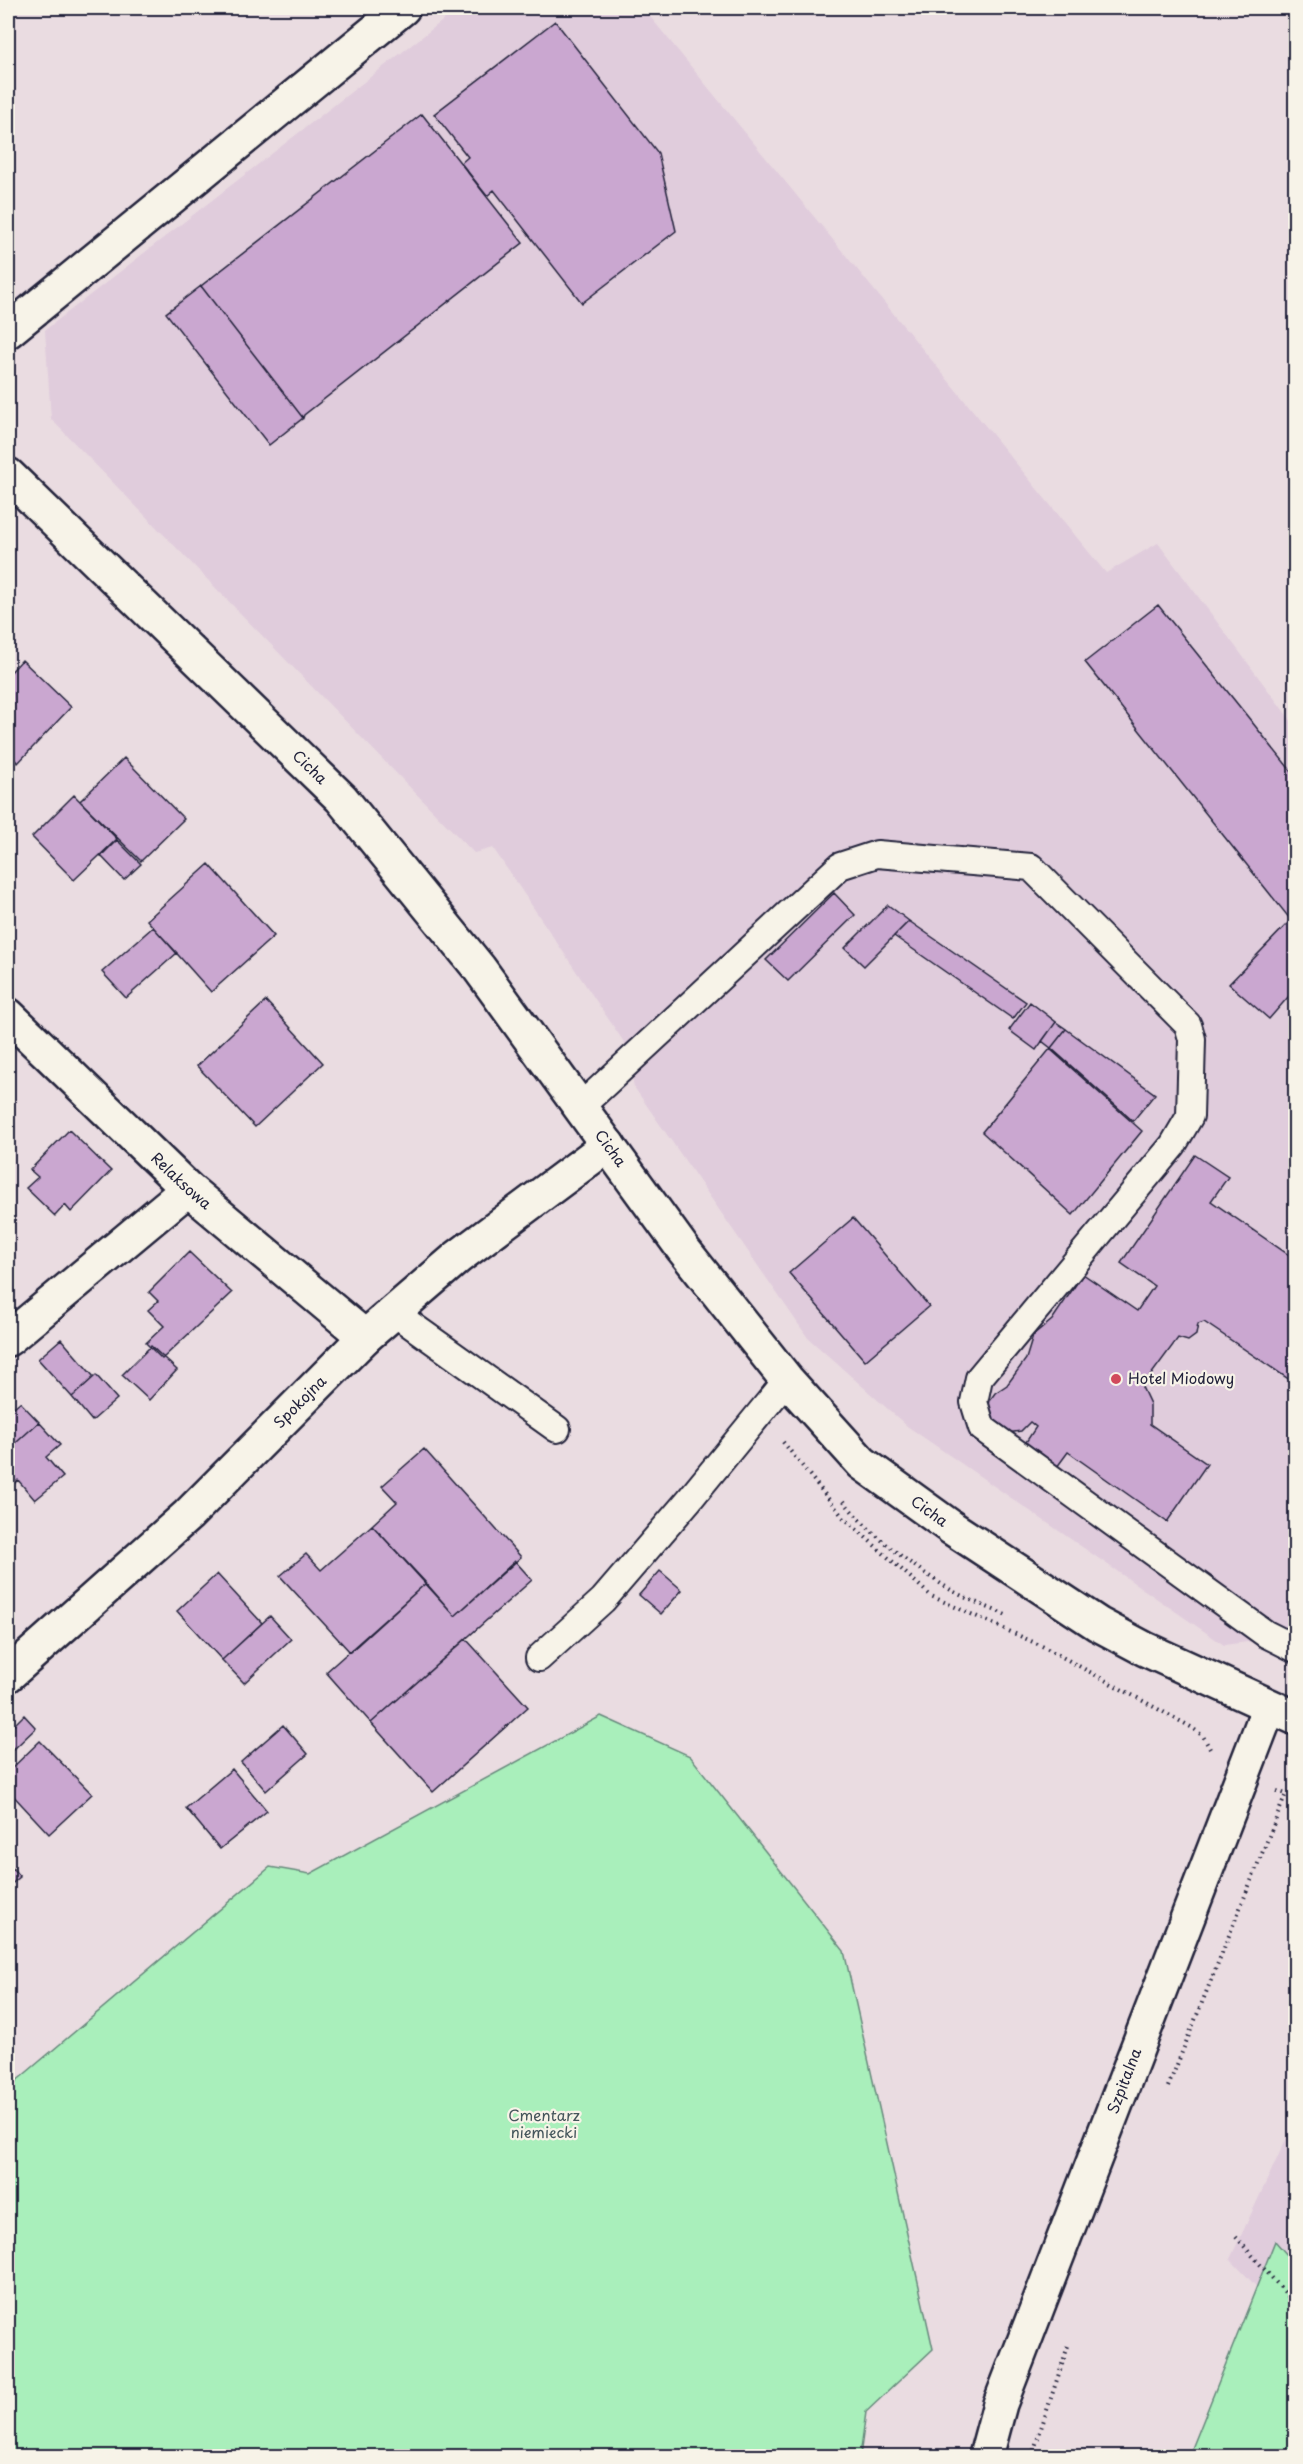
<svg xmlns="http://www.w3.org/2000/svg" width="1303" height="2464" font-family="'Playpen Sans',sans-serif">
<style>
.built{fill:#e0ccdc}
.green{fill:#a9efbb;stroke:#66887b;stroke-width:1.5}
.building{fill:#caa7d0;stroke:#22223b;stroke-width:1.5}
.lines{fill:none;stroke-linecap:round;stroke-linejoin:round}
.service-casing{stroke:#22223b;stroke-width:30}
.minor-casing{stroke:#22223b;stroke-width:38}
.tertiary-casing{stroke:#22223b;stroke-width:38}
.path{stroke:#22223b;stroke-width:4;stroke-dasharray:1.5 4.5;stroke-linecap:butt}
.service{stroke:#f7f3e8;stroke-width:26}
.minor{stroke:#f7f3e8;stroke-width:33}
.tertiary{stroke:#f7f3e8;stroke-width:33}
.poi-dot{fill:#d1495b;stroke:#f7f3e8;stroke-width:2}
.labels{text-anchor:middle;stroke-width:4.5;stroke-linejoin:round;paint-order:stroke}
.street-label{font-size:15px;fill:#22223b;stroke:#f7f3e8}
.poi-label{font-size:15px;fill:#22223b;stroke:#f7f3e8;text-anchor:start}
.park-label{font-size:15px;fill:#44555b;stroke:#f7f3e8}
</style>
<rect width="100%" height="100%" fill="#eadce1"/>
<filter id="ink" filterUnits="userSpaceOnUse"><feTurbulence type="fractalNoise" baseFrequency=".0167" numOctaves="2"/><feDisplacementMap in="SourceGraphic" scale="12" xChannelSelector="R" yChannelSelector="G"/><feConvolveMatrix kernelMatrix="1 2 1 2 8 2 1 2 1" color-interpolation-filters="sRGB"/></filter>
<g filter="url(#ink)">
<path class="built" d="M459,8H643L1106,573L1158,543L1295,726V1636L1224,1645L907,1426L808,1338L634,1087L626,1045L493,848L474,853L51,419L45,330Z
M1295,2120V2327L1230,2259Z"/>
<path class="green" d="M601,1716L690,1756L844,1951L933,2349L866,2412L860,2456H8V2088L270,1867L310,1874Z
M1275,2241L1295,2264V2456H1189Z"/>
<path class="building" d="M555,21L658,153L676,231L582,303L494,190L487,196L461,163L468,157L434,114Z
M422,114L523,243L304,415L303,418L201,286Z
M201,286L303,418L269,445L166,313Z
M1158,605L1296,777L1294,924L1085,662Z
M22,660L71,707L18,763L8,753V675Z
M124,758L184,819L141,861L80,801Z
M74,795L117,839L74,880L32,837Z
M117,840L141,864L124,880L101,856Z
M209,864L274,936L211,992L147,920Z
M834,893L855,915L788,981L766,960Z
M888,905L909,921L864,966L845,948Z
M1291,920L1294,924L1296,923V988L1269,1019L1229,984Z
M909,921L1026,1002L1013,1019L894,936Z
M153,927L177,953L126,998L102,972Z
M266,1001L323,1063L255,1127L197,1066Z
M1030,1002L1056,1022L1036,1050L1009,1030Z
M1056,1022L1066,1029L1051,1048L1042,1041Z
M1066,1029L1155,1094L1133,1121L1051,1048Z
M1050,1049L1142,1131L1073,1215L982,1132Z
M69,1130L111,1171L71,1212L65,1205L55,1216L26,1188L38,1177L30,1170Z
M1195,1155L1228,1177L1211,1201L1296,1260V1384L1204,1322L1198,1324L1196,1335L1188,1341L1178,1338L1142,1387L1150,1404V1424L1207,1464L1167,1522L1068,1452L1057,1467L1024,1445L1036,1427L1030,1422L1021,1431L1007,1433L989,1418L988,1410L990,1400L995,1393L1007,1385L1026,1359L1033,1336L1052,1320L1083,1274L1137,1311L1154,1286L1121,1263Z
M853,1218L929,1306L865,1361L789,1273Z
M189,1252L232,1293L162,1359L146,1343L164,1326L148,1310L158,1301L149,1292Z
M61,1339L94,1377L72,1397L38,1359Z
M151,1346L177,1370L149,1400L122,1375Z
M96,1375L117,1399L92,1421L72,1397Z
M20,1402L39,1422L8,1450V1412Z
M39,1422L60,1445L46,1457L63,1477L35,1500L18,1480L8,1489V1450Z
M424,1449L521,1557L455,1616L372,1525L397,1502L382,1486Z
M372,1525L426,1583L350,1652L280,1576L306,1554L321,1570Z
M515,1561L532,1580L371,1723L326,1672L426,1583L455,1616Z
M660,1571L682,1590L661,1614L639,1595Z
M217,1574L262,1623L222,1660L177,1611Z
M270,1616L291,1639L244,1683L222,1660Z
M466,1639L528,1707L433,1792L371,1723Z
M24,1715L36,1728L14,1749L8,1742V1731Z
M283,1725L308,1754L266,1791L241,1762Z
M40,1741L92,1794L49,1834L8,1790V1772Z
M232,1769L267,1811L220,1849L186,1808Z
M8,1863L20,1877L8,1887Z"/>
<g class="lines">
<g class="service-casing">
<path id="service" d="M580,1107L840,866L877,854L1031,867L1188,1025L1192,1039L1190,1116L1173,1145L979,1378L974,1402L982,1428L1266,1634L1296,1649
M393,1312L557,1429
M539,1658L603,1600L689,1500L787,1380"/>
</g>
<g class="minor-casing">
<g id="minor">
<path d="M8,331L403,8"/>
<path id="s1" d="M8,1015L188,1189L365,1337"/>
<path d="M8,1339L188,1189"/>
<path id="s2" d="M8,1675L188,1515L365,1337L458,1257L608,1145"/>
<path id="s3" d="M986,2456L1000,2404L1269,1707"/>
</g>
</g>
<g class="tertiary-casing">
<g id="tertiary">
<path id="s4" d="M8,475L341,798L479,968L683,1249L787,1380L862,1463L952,1528L1098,1624L1145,1649L1296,1718"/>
</g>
</g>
<path class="path" d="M783,1442L843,1517L931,1596L1042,1646L1191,1727L1203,1736L1210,1749
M844,1501C865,1531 915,1568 946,1587C965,1599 988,1607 1008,1616
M1168,2087L1286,1794L1277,1791
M1236,2237L1296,2305
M1032,2456L1068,2346"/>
<use href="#service" class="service"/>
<use href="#minor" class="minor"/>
<use href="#tertiary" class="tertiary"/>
</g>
</g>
<circle class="poi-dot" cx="1116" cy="1379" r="6"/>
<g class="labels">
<g class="street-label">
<text dy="5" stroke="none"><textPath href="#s4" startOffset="420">Cicha</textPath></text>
<text dy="5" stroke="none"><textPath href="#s4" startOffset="906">Cicha</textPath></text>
<text dy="5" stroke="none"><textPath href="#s1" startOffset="240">Relaksowa</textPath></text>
<text dy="5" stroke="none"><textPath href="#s2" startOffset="400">Spokojna</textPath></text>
<text dy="5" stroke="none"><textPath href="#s4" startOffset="1392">Cicha</textPath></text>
<text dy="5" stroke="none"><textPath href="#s3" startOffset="400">Szpitalna</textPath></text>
</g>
<g class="poi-label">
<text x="1128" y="1384">Hotel Miodowy</text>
</g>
<g class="park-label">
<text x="544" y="2121">Cmentarz<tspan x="544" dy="17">niemiecki</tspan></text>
</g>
</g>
<rect width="1303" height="2464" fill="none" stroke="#f7f3e8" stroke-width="30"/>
<rect x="15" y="15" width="1273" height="2434" fill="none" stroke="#22223b" stroke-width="2" filter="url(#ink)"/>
</svg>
